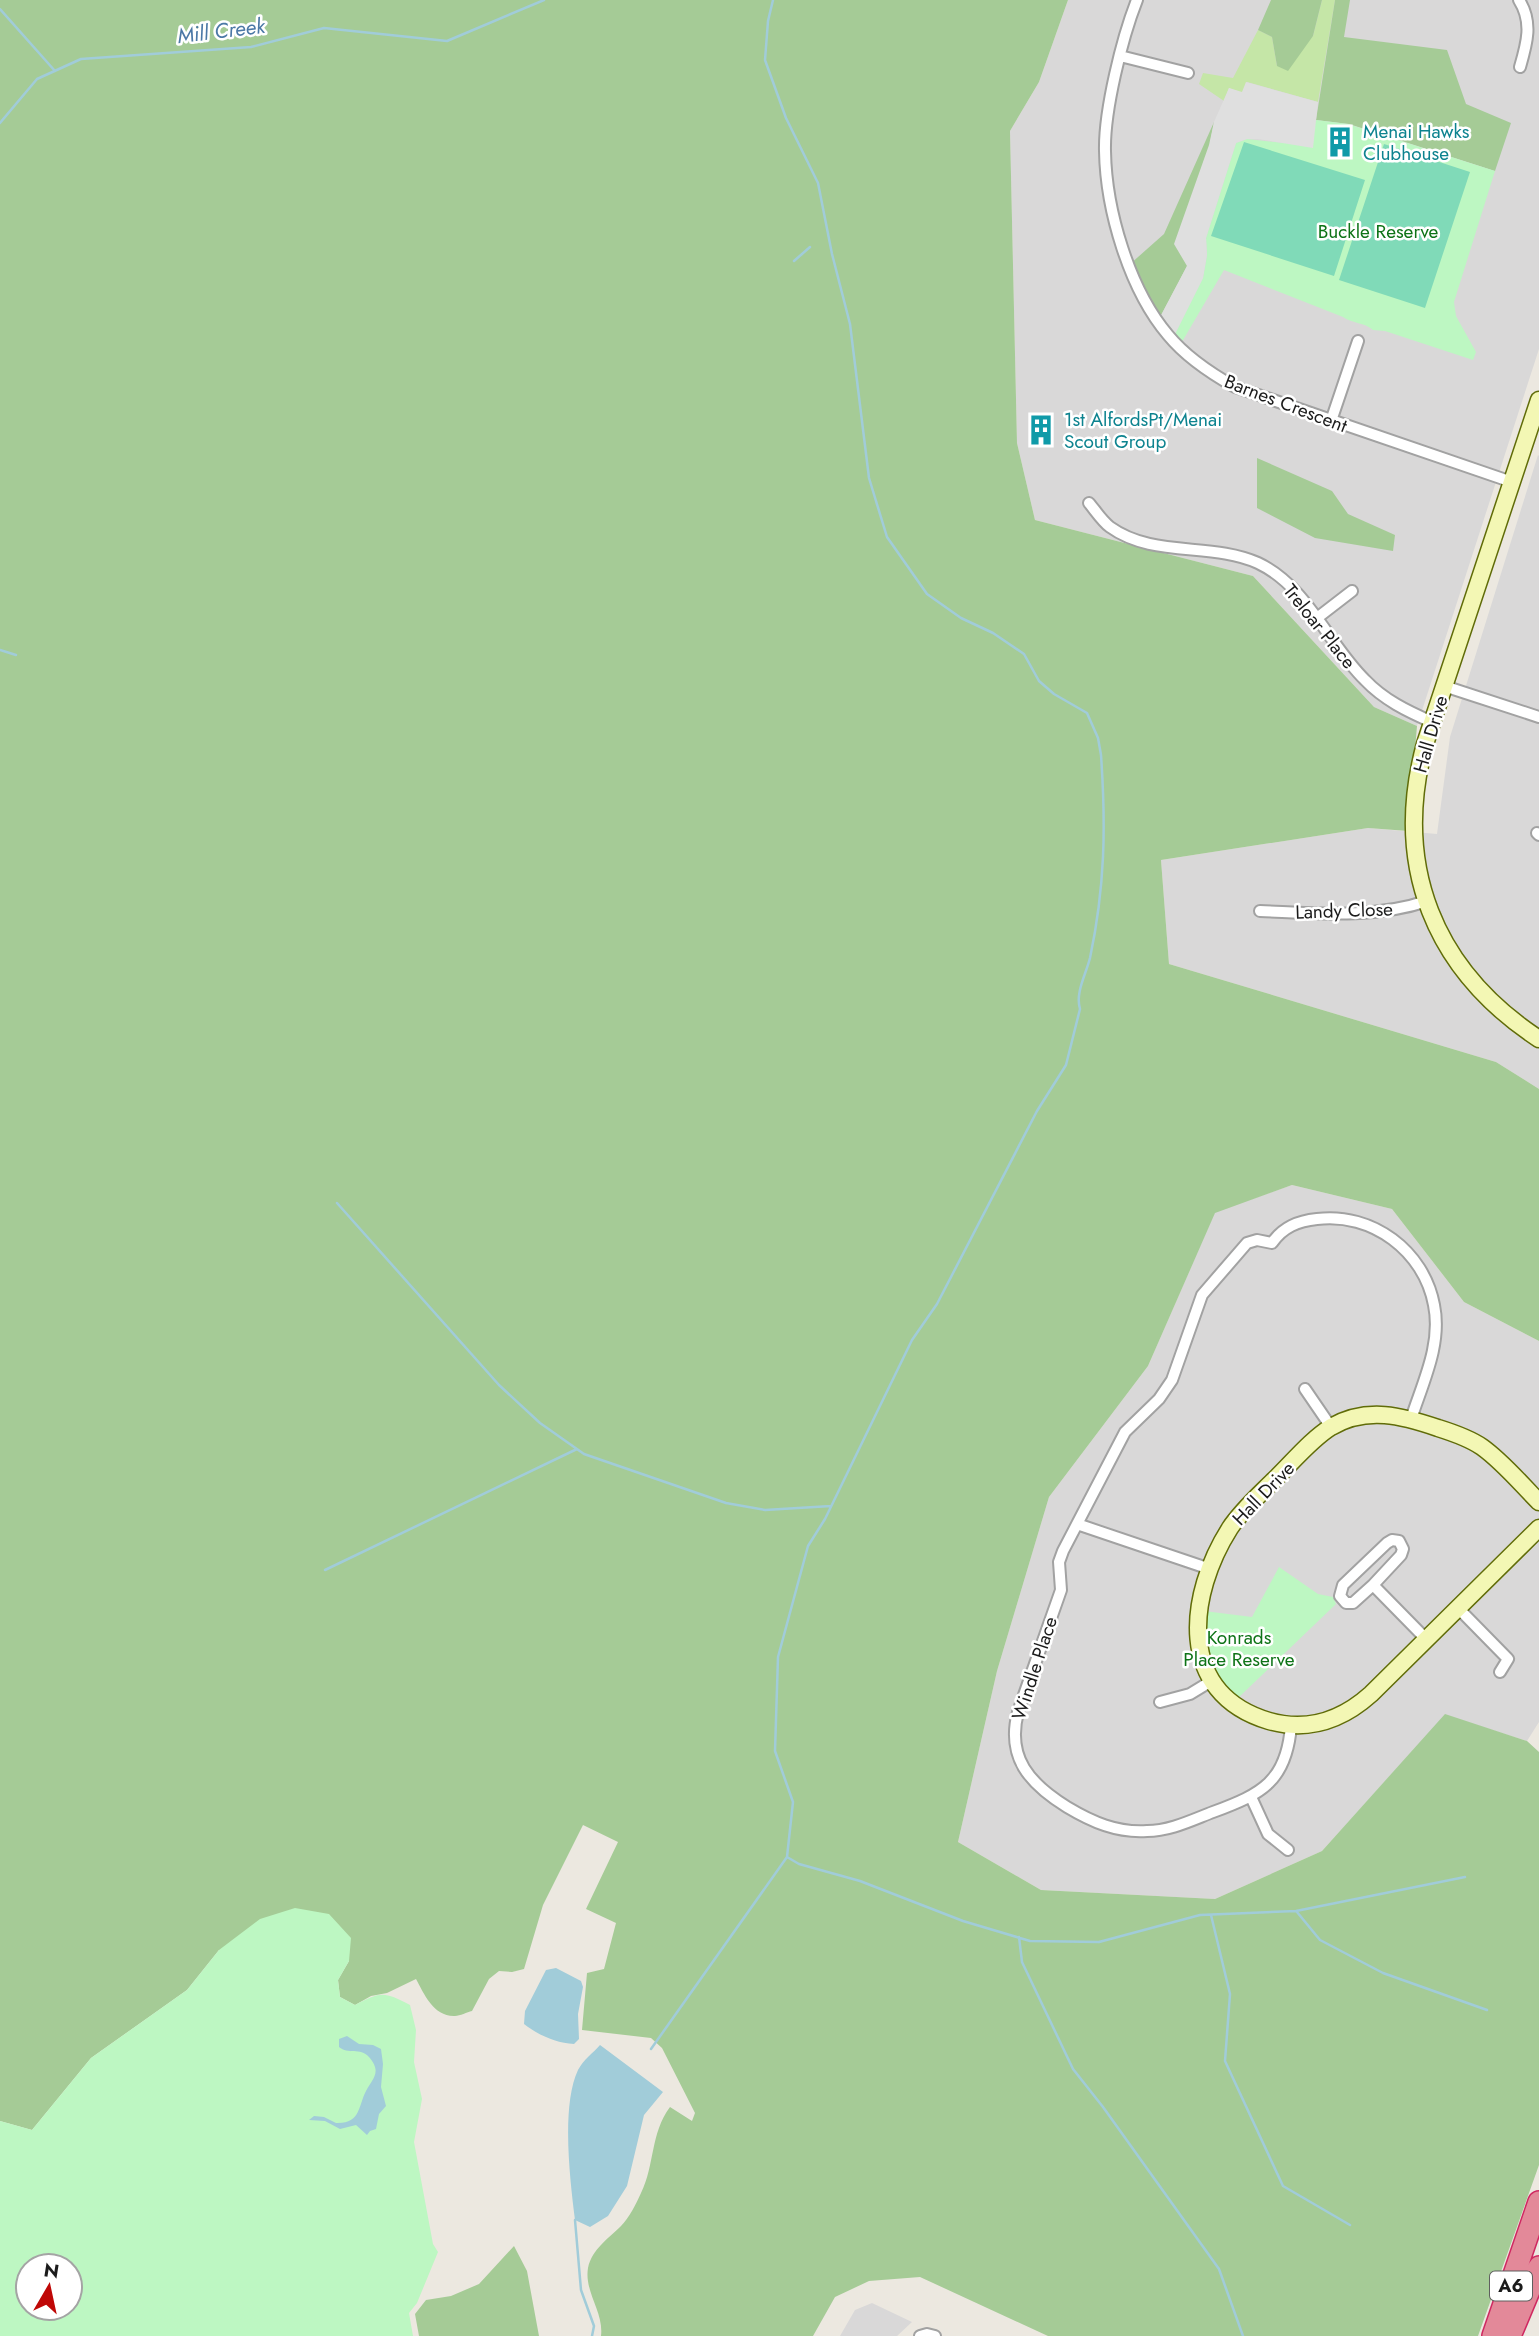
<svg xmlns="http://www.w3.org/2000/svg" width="1539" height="2336" font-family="Jost,sans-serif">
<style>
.residential{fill:#d9d8d8}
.grass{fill:#c5e6a7}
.forest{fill:#a5cb96}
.park{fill:#bdf7c2;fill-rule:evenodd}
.pitch{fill:#80dab8}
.parking{fill:#dfdfdf}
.water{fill:#a1ccd9}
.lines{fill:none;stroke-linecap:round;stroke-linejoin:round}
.stream{stroke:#a1ccd9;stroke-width:2.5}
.street-casing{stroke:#a2a2a2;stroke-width:14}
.secondary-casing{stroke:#606c08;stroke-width:19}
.highway-casing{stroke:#cf2861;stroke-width:24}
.street{stroke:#fff;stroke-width:10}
.secondary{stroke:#f3f7b4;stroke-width:16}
.highway{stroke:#e38999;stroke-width:21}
.labels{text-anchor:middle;stroke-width:5;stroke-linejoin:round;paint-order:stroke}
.shield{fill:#fff;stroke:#5f5f5f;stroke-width:2}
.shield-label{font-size:18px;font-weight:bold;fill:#1b1b1b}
.culture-label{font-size:19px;fill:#0d838f;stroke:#fff;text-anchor:start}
.park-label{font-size:19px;fill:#0e7317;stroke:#fff}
.street-label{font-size:19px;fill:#1b1b1b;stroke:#fff}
.water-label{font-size:21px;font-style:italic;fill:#4b78a6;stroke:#fff}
</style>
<rect width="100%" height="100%" fill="#ece8e0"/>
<path class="residential" d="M1068,0H1539V349L1417,726L1374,707L1253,576L1035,520L1017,443L1010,131L1039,82Z
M1538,455L1539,456V1089L1496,1062L1169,964L1161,860L1368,828L1437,834L1450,737Z
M1292,1185L1392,1209L1464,1302L1539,1341V1722L1527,1741L1445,1715L1322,1851L1215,1899L1041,1890L958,1842L997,1671L1049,1497L1148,1366L1215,1212Z
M872,2303L912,2322L897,2336H840L855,2310Z"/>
<path class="grass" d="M1322,0H1335L1318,102L1247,82L1242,93L1229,88L1224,101L1199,84L1203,73L1233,78L1258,30L1272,37L1277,66L1313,36Z"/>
<path class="forest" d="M0,0H1068L1039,82L1010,131L1017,443L1035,520L1253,576L1374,707L1417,726L1408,831L1368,828L1161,860L1169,964L1496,1062L1539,1089V1341L1464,1302L1392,1209L1292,1185L1215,1213L1148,1366L1049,1497L997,1671L958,1842L1041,1890L1215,1899L1322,1851L1445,1714L1527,1741L1539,1752V2165L1478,2336H1048L920,2277L869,2281L835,2297L813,2336H601C604,2312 584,2292 588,2268C592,2249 609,2238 621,2226C629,2218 636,2204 641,2193C655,2165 650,2134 670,2107L692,2121L695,2113L662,2048L651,2038L582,2030L587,1973L604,1969L616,1923L586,1909L618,1842L583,1825L543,1905L524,1969L512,1972L499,1971L489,1979L472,2011C467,2012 460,2016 455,2016C434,2017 424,1994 416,1979L387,1993L371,1996L355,2005L340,1997L338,1980L349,1961L219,1950L187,1990L91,2058L32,2130L0,2121Z
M1271,0H1322L1313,36L1288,71L1277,66L1272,37L1258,30Z
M1335,0H1350L1344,37L1447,50L1466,104L1511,123L1495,171L1349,124L1316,120Z
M1214,122L1187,266L1158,321L1129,265L1164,234Z
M1257,458L1332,491L1348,514L1395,535L1393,551L1315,538L1257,508Z
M514,2246L527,2271L539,2336H419L415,2314L426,2300L451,2296L479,2284Z"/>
<path class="park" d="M1316,120L1348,124L1495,171L1454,302L1456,316L1476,352L1473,360L1385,331L1373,330C1364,322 1353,324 1343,317L1224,270L1179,347L1172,340L1203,278L1207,255L1206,238L1236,143L1247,139L1284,143Z
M1279,1567L1318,1594L1333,1597L1336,1604L1238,1698C1207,1668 1207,1652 1204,1611L1252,1617Z
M295,1908L329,1914L351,1938L349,1961L338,1980L340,1997L355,2005C382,1991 384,1992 410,2005L416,2030L414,2062L422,2099L414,2142L433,2244L438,2252L417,2303L409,2313L413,2336H0V2121L32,2130L91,2058L187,1990L219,1950L260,1919ZM28,2266H70V2308H28Z"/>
<path class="pitch" d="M1244,142L1365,180L1334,276L1211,236Z
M1384,144L1470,172L1425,308L1339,280Z"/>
<path class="parking" d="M1246,82L1318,102L1313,148L1258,139H1247L1236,143L1206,238L1207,255L1203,278L1172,340L1158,321L1187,266L1174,244L1209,145L1214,122L1229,88L1242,92Z"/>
<path class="water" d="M556,1968L581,1981L583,1987L578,2014L579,2039L574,2044C556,2043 538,2035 524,2024L525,2011L546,1970Z
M347,2036L359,2044L373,2045L381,2049L383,2064L381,2087L386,2106L379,2114L376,2129L370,2131L367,2135L356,2125L340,2129L325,2121L309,2120L314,2116L324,2117L336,2123C361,2124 358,2106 366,2091C373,2078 382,2072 369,2057C360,2047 348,2055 339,2047V2039Z
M600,2045L663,2092L644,2115L627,2186L608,2216L590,2227L575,2220C570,2180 561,2106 578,2070C583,2060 593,2053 600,2045Z"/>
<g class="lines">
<path class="stream" d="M0,9L55,71
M0,123L37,79L81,59L251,47L324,28L447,41L544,0
M794,261L810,247
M0,650L16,655
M337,1203L499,1385L540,1423L584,1454L726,1503L765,1510L831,1506
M325,1570L577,1449
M787,1857L799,1864L860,1881L963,1921L1030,1941L1099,1942L1200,1915L1296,1911L1465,1877
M1297,1912L1320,1940L1383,1973L1487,2010
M1211,1915L1230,1994L1225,2061L1283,2186L1350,2225
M1019,1937L1022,1962L1073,2069L1103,2107L1219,2269L1243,2336
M651,2049L787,1857L793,1802L775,1751L778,1657L808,1546L825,1519L912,1340L937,1304L1037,1111L1066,1065L1080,1009C1075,993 1086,974 1090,958C1105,887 1106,827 1101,755L1098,738L1087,713L1054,694L1039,681L1024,654L993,633L961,618L927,594L887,537L869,478L850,324L832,254L818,183L786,118L765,60L768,21L773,0
M575,2220L581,2290L594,2326L592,2336"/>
<g class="street-casing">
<path id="street" d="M1137,0C1122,38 1104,111 1105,151C1106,210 1129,289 1168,335C1186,357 1210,373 1235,387L1512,482
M1519,0C1533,22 1527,43 1520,67
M1120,56L1188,73
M1331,421L1358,341
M1089,503C1095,510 1102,521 1110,527C1153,558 1211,542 1258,563C1307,586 1328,644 1365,680C1384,700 1407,711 1432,722
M1317,618L1352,591
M1444,686L1539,717
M1537,833L1539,835
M1260,911C1314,913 1374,919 1427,901
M1305,1389L1331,1427
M1077,1524L1210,1569
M1373,1585L1401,1555L1403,1549L1399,1541L1392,1540L1387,1543L1343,1585L1340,1596L1346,1603H1353L1373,1585L1426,1639
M1458,1608L1508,1659L1500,1672
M1160,1702L1190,1694L1213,1680
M1291,1725C1287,1781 1262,1794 1213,1812C1192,1820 1170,1831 1147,1831C1117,1833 1092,1822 1067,1807C1030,1784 1006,1758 1018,1712L1061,1590L1059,1562L1063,1551L1125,1432L1159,1399L1172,1380L1202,1295L1247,1243L1257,1240L1272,1243C1283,1227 1298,1221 1317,1219C1372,1212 1424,1251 1434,1305C1442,1344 1423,1382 1411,1419
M1251,1797L1268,1834L1288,1850
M920,2336L927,2334L935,2336"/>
</g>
<g class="secondary-casing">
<path id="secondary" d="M1539,400L1425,744C1392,866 1434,970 1539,1039
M1539,1502C1521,1484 1503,1462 1482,1447C1469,1438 1454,1433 1438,1428C1403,1416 1367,1406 1331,1427C1310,1440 1291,1464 1273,1481C1258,1496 1242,1510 1230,1528C1188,1594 1175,1693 1269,1721C1308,1732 1342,1720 1371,1694L1539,1528"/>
</g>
<g class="highway-casing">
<path id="highway" d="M1493,2336L1539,2202
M1510,2336L1539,2267"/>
</g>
<use href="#street" class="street"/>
<use href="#secondary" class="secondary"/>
<use href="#highway" class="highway"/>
</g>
<defs>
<g id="building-bare" transform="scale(2.415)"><path d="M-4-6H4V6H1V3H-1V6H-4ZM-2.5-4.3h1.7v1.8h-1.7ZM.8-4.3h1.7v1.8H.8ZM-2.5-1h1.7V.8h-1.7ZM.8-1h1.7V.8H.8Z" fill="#0f9aa8" stroke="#fff" stroke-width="2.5" paint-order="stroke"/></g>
</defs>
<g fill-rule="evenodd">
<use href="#building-bare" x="1340" y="142"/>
<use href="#building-bare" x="1041" y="430"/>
</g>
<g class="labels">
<rect class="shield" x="1490" y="2271.5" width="42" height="29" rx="5"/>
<g class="shield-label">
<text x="1511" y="2292">A6</text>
</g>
<g class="culture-label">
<text x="1363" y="138">Menai Hawks<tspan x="1363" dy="22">Clubhouse</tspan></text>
<text x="1064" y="426">1st AlfordsPt/Menai<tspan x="1064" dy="22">Scout Group</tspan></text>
</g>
<g class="park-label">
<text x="1378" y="238">Buckle Reserve</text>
<text x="1239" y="1644">Konrads<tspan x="1239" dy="22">Place Reserve</tspan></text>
</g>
<g class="street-label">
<text transform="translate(1286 403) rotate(21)" y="7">Barnes Crescent</text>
<text transform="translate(1320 626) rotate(51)" y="7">Treloar Place</text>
<text transform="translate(1430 734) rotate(-74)" y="7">Hall Drive</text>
<text transform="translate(1344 910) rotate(-2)" y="7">Landy Close</text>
<text transform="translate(1263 1493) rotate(-46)" y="7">Hall Drive</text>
<text transform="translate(1034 1668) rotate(-72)" y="7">Windle Place</text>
</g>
<g class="water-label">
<text transform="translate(221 31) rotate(-7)" y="7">Mill Creek</text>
</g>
</g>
<g transform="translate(49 2287) rotate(9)"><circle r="33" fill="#ffffff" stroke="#a4a4a4" stroke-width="2"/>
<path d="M0-5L12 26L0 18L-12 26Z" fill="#bf0706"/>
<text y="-10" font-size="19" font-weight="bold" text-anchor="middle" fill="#1b1b1b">N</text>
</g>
</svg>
